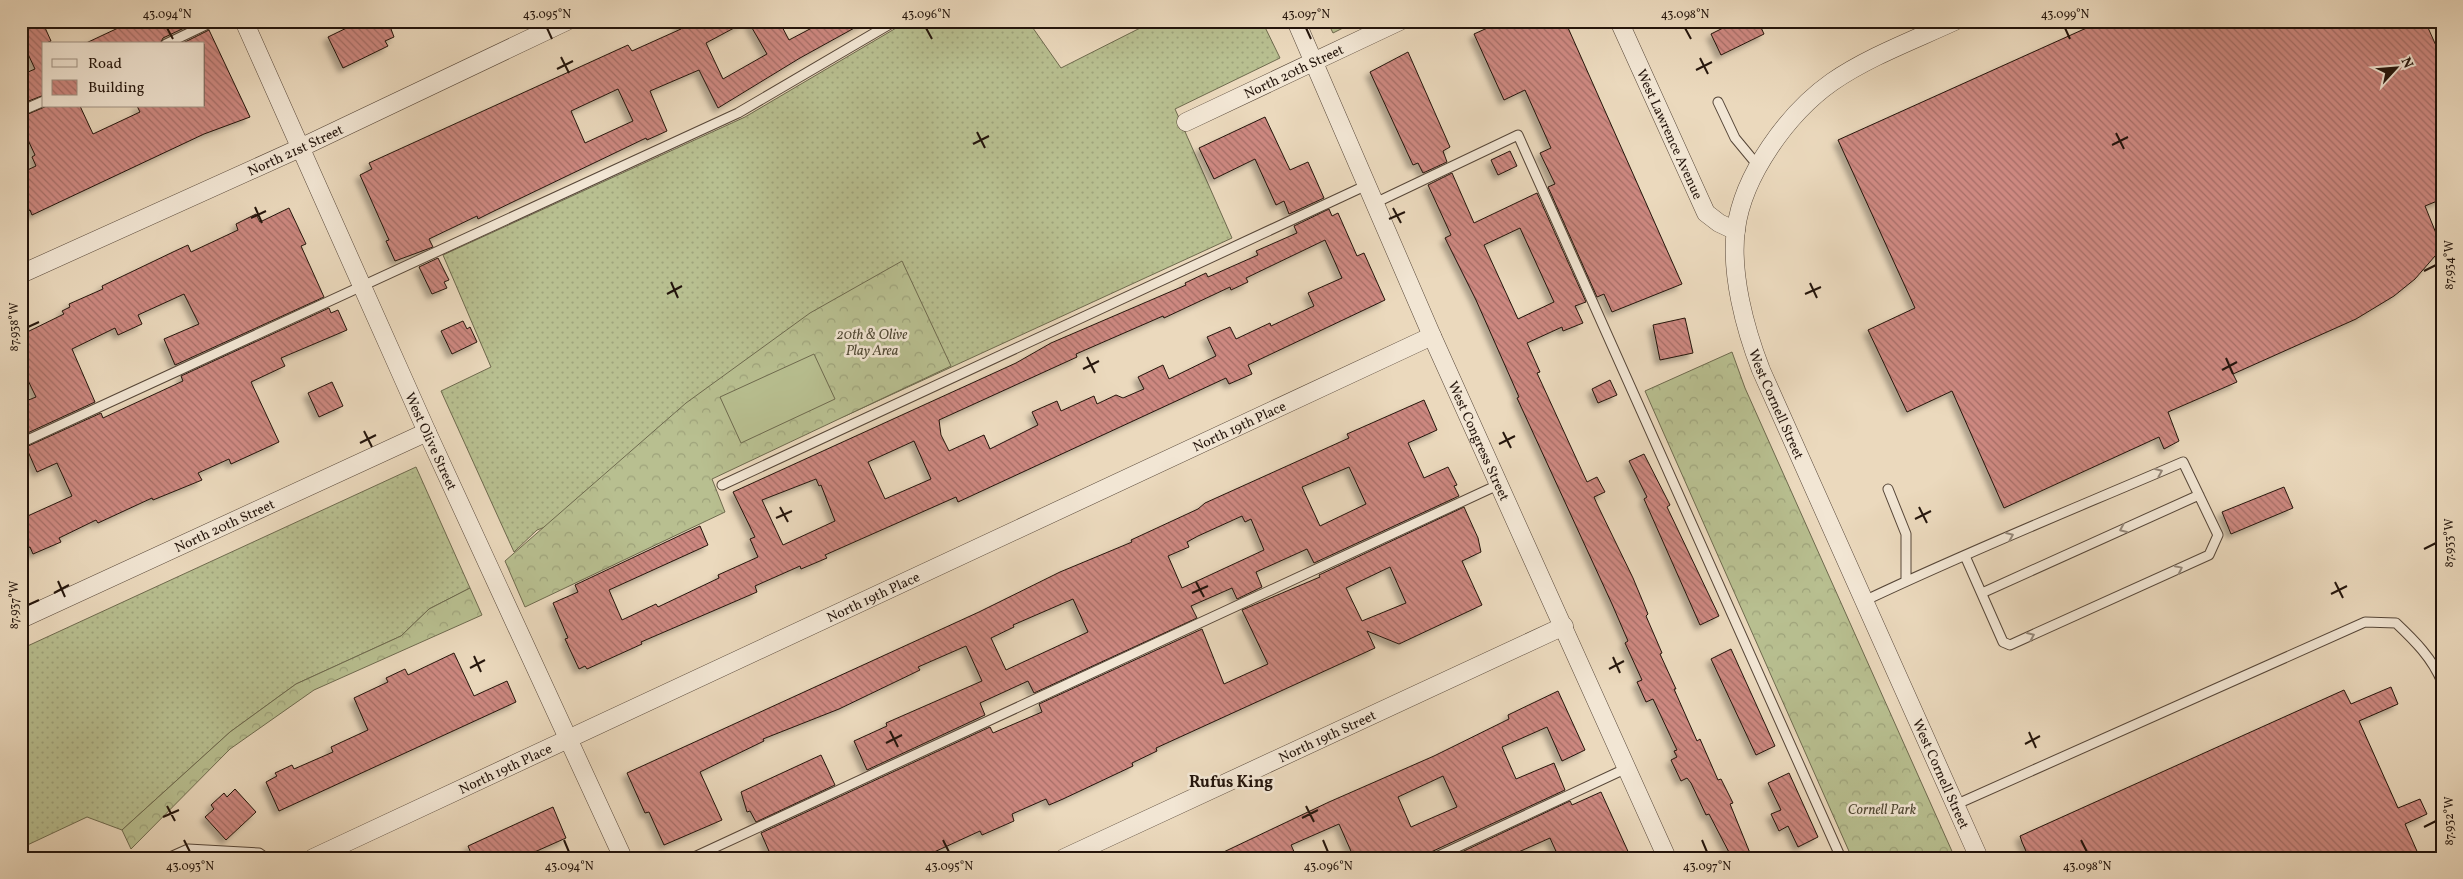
<svg xmlns="http://www.w3.org/2000/svg" width="2463" height="879" font-family="Vollkorn,serif">
<style>
.grass{fill:url(#grass-dots);stroke:#6e6a4e}
.forest{fill:url(#forest-crowns);stroke:#6e6a4e}
.garden{fill:#b8bf90;stroke:#6e6a4e}
.building{fill:url(#building-back-hatch);stroke:#24150c;fill-rule:evenodd;filter:url(#shadow)}
.lines{fill:none;stroke-linecap:round;stroke-linejoin:round}
.lane-casing{stroke:#564638;stroke-width:11}
.street-casing{stroke:#564638;stroke-width:19}
.lane{stroke:#f2e6d4;stroke-width:9}
.street{stroke:#f2e6d4;stroke-width:18}
.oneway{stroke:#95887a}
.ticks{fill:none;stroke:#24150c;stroke-width:2}
.labels{text-anchor:middle;stroke-width:5;stroke-linejoin:round;paint-order:stroke}
.street-label{font-size:14px;fill:#24150c;stroke:#f2e6d4}
.park-label{font-size:14px;font-style:italic;fill:#504834;stroke:#f2e6d4}
.quarter-label{font-size:16px;font-weight:bold;fill:#24150c;stroke:#f2e6d4}
.neatline{fill:none;stroke:#24150c;stroke-width:2}
.ticks-label{font-size:12px;text-anchor:middle;fill:#24150c}
</style>
<defs>
<pattern id="grass-dots" width="8" height="8" patternUnits="userSpaceOnUse" patternTransform="scale(1.25)"><rect width="8" height="8" fill="#b8bf90"/><path d="M2 2h.1M6 6h.1" fill="none" stroke="#9ea37b" stroke-width="1.8" stroke-linecap="round"/></pattern>
<pattern id="forest-crowns" width="20" height="18" patternUnits="userSpaceOnUse" patternTransform="scale(1.25)"><rect width="20" height="18" fill="#b8bf90"/><path d="M2 6a3 3 0 1 1 6 0M12 15a3 3 0 1 1 6 0" fill="none" stroke="#9ea37b"/></pattern>
<pattern id="building-back-hatch" width="6" height="6" patternUnits="userSpaceOnUse" patternTransform="scale(1.25)"><rect width="6" height="6" fill="#cd8880"/><path d="M-1 5l2 2M0 0l6 6M5-1l2 2" fill="none" stroke="#a66e67"/></pattern>
<filter id="shadow"><feDropShadow dx="-4.5" dy="4.5" stdDeviation="2.5" flood-color="#0004"/></filter>
</defs>
<rect width="100%" height="100%" fill="#ebd9bd"/>
<filter id="stains"><feTurbulence type="fractalNoise" baseFrequency=".004" numOctaves="4"/><feColorMatrix values="0 0 0 0 .2 0 0 0 0 .09 0 0 0 0 .02 0 0 0 .5 -.17"/></filter>
<radialGradient id="worn" r=".72"><stop offset=".6" stop-color="#630" stop-opacity="0"/><stop offset="1" stop-color="#630" stop-opacity=".3"/></radialGradient>
<path class="grass" d="M908,21H1028L1061,68L1154,21H1262L1280,58L1175,109L1232,238L845,416L537,530L514,552L441,391L491,367L443,255L745,117Z
M1327,21H1357L1333,33Z
M416,467L470,588L429,609L401,636L296,684L230,732L122,830L87,817L21,848V649Z"/>
<path class="forest" d="M902,261L951,366L712,479L725,512L525,607L505,561L686,403L810,313Z
M1732,352L1745,388L1955,858H1852L1645,391Z
M470,588L482,615L314,690L230,749L131,849L122,830L230,732L296,684L401,636L429,609Z"/>
<path class="garden" d="M814,354L835,399L741,443L720,397Z"/>
<path class="building" d="M21,21H42L51,41L44,44V95L21,104V75L35,69L21,39Z
M133,21H199L163,38L160,44H84Z
M361,21H388L394,37L385,41L388,46L343,68L328,37Z
M677,21H747L706,43L723,79L767,54L748,21H779L789,40L825,21H867L800,58L718,108L699,70L650,91L667,131L647,140L646,138L492,212L478,219L477,216L429,239L433,247L395,261L386,241L389,240L360,175L372,169L369,163L628,45L632,51L681,29ZM618,89L633,121L585,143L571,111Z
M1503,21H1565L1682,284L1612,312L1604,294L1597,297L1548,187L1555,184L1540,153L1551,148L1525,90L1504,100L1474,34Z
M1737,21H1758L1764,34L1721,55L1711,34Z
M2102,21H2425L2442,59V199L2425,206L2442,248L2415,279L2394,296L2356,319L2233,374L2237,382L2168,412L2179,441L2164,449L2159,437L2004,508L1952,391L1907,412L1868,330L1915,308L1838,140Z
M209,30L250,117L204,134L32,215L30,210L21,214V173L36,166L32,157L35,155L21,125V117L47,106H80L93,134L140,112L137,106H204V44H181Z
M1408,52L1450,147L1443,151L1447,162L1423,173L1418,163L1413,165L1370,72Z
M1265,117L1290,170L1308,162L1324,198L1289,214L1284,201L1276,205L1255,159L1214,179L1199,148Z
M1510,151L1517,166L1498,175L1491,160Z
M1452,173L1474,223L1537,193L1586,302L1575,306L1583,323L1563,331L1562,327L1527,343L1540,372L1537,373L1587,482L1597,477L1605,492L1594,497L1597,504L1633,578L1648,614L1646,616L1662,653L1660,654L1676,689H1674L1697,741L1700,739L1718,780L1721,779L1733,803L1730,804L1752,858H1732L1709,814L1706,815L1691,783L1687,778L1681,781L1671,760L1677,757L1674,751L1677,750L1653,699L1646,702L1637,682L1642,680L1625,643L1628,641L1612,604L1517,398L1519,397L1476,300L1445,238L1451,235L1428,185ZM1520,228L1554,302L1518,319L1484,245Z
M289,208L306,244L301,246L324,297L175,365L164,339L199,324L184,294L138,315L142,324L118,335L115,328L72,349L95,402L21,436V403L36,397L21,366V335L64,314L62,311L70,307L69,304L103,289L102,286L173,252L188,245L191,252L238,230L236,224L256,214L260,222Z
M1329,209L1332,216L1338,213L1357,256L1364,253L1385,300L1248,365L1252,374L1229,384L1226,378L958,502L956,497L825,555L827,558L801,569L800,566L755,586L757,592L641,642L642,644L587,669L585,666L579,669L565,639L568,638L553,603L578,592L575,585L700,526L708,545L609,590L622,620L656,604L658,607L719,578L718,575L758,557L750,539L755,537L733,492L1016,363L1051,343L1186,285L1185,283L1206,273L1208,277L1258,255L1256,251L1297,233L1294,226ZM1325,240L1342,278L1308,293L1314,306L1271,326L1270,323L1236,339L1230,327L1207,337L1216,356L1169,379L1163,365L1138,377L1144,389L1123,398L1116,395L1097,404L1094,396L1061,411L1057,401L1032,412L1038,425L990,449L984,435L949,451L941,435L939,420L1077,357L1076,354L1163,316L1164,318L1230,287L1231,290L1248,282L1246,278ZM914,441L931,479L885,499L868,462ZM816,479L819,486L821,485L835,521L783,545L762,500Z
M438,258L449,280L444,282L447,288L432,294L419,267Z
M329,308L331,313L338,310L347,330L281,358L285,366L251,382L279,442L231,464L229,459L198,473L202,480L153,500L152,498L98,523L96,520L59,538L61,542L33,554L30,547L21,551V519L72,496L57,463L37,472L26,447L101,413L103,418L183,381L181,376Z
M1685,318L1693,353L1660,360L1653,325Z
M463,321L467,329L470,327L477,342L452,354L441,331Z
M1610,380L1617,395L1598,403L1592,389Z
M332,382L343,406L319,417L308,393Z
M1424,400L1437,430L1408,443L1424,478L1448,467L1457,485L1454,486L1459,496L1314,563L1307,549L1256,572L1262,587L1237,599L1232,588L1191,606L1197,618L1034,693L1028,681L980,703L985,715L867,770L854,741L887,726L886,723L982,681L966,646L918,667L920,670L839,709L763,739L764,741L700,772L722,820L664,845L649,812L645,813L627,773L979,612L1060,572L1132,542L1131,540L1198,509L1205,503L1349,438L1347,434ZM1349,467L1366,504L1320,526L1302,487ZM1242,516L1245,522L1251,519L1264,550L1182,588L1168,556L1189,547L1187,542L1198,536ZM1073,599L1088,632L1006,670L991,638L1014,627L1013,625Z
M1644,454L1670,505L1667,507L1719,616L1700,625L1644,499L1647,497L1629,461Z
M2284,487L2293,508L2231,534L2222,512Z
M1464,507L1478,538L1481,552L1462,561L1482,605L1399,644L1367,631L1375,648L1156,748L1157,751L1132,763L1133,766L1063,799L1049,805L1046,799L1012,814L1014,821L982,835L980,831L921,858H772L761,833L990,727L993,733L1042,712L1039,704L1202,629L1224,684L1268,664L1242,610L1320,577L1319,575ZM1390,567L1406,603L1362,621L1346,588Z
M1731,649L1775,746L1756,755L1711,659Z
M454,653L474,696L507,681L516,702L279,811L266,782L277,776L275,773L292,765L294,769L333,752L331,747L368,730L354,698L388,682L386,678L405,669L408,675Z
M2391,687L2398,704L2359,721L2398,808L2420,799L2427,814L2405,824L2420,858H2029L2022,842L2020,836L2344,690L2351,704Z
M1558,691L1585,750L1562,761L1547,727L1502,747L1516,779L1554,763L1565,790L1431,852L1428,858H1354L1339,824L1291,845L1297,858H1211L1329,802L1434,756L1509,719L1508,715ZM1443,776L1457,807L1411,827L1398,797Z
M821,755L835,785L756,822L750,811L747,812L741,792Z
M1789,773L1818,837L1798,847L1788,826L1779,831L1771,814L1781,810L1768,783Z
M235,789L256,812L226,840L205,817L214,809L211,805L224,793L227,797Z
M1601,792L1631,858H1559L1550,838L1505,858H1449L1570,801L1572,805Z
M553,807L566,838L521,858H473L468,846Z"/>
<g class="lines">
<g class="lane-casing">
<path id="lane" d="M166,44L214,21
M1718,102L1735,138L1759,167
M21,111L44,101
M1375,203L1518,135L1841,858
M21,443L738,113L895,21
M722,485L1367,185
M1888,489L1906,534V581
M1982,593L2199,495
M1864,601C1969,551 2076,508 2183,462L2218,535L2209,555L2010,645L2003,642L1965,556
M1955,805L2365,622L2396,623C2415,641 2432,658 2442,682
M170,857L188,849L259,853L266,858
M692,858L1500,484
M1434,858L1627,768"/>
</g>
<g class="street-casing">
<g id="street">
<path id="s1" d="M244,21L427,432L623,858"/>
<path id="s2" d="M1296,21L1432,336L1667,858"/>
<path id="s3" d="M1619,21L1706,213L1719,223L1736,231"/>
<path id="s4" d="M1955,21C1914,40 1868,57 1832,82C1788,113 1743,175 1736,229C1730,273 1745,329 1761,370L1979,858"/>
<path id="s5" d="M1186,122L1400,21"/>
<path id="s6" d="M21,274L300,148L567,21"/>
<path id="s7" d="M21,619L427,432"/>
<path id="s8" d="M313,858L1432,336"/>
<path id="s9" d="M1064,858L1564,626"/>
</g>
</g>
<use href="#lane" class="lane"/>
<use href="#street" class="street"/>
</g>
<defs><path id="oneway-chevron" d="M-2-3.5L2.5 0L-2 3.5" fill="none" stroke-width="1.6" stroke-linecap="round" stroke-linejoin="round" transform="scale(1.25)"/></defs>
<g class="oneway">
<use href="#oneway-chevron" transform="translate(2159 472) rotate(-23)"/>
<use href="#oneway-chevron" transform="translate(2123 529) rotate(156)"/>
<use href="#oneway-chevron" transform="translate(2010 536) rotate(-23)"/>
<use href="#oneway-chevron" transform="translate(2179 569) rotate(-26)"/>
<use href="#oneway-chevron" transform="translate(2031 636) rotate(-24)"/>
</g>
<path class="ticks" d="M167,28L173,39M547,28L552,39M926,28L932,39M1306,28L1311,39M1685,28L1691,39M2065,28L2070,39M561,57L569,73M1700,58L1708,74M557,69L573,61M1696,70L1712,62M977,132L985,148M2116,133L2124,149M973,144L989,136M2112,145L2128,137M255,207L262,223M1393,208L1401,223M251,218L266,211M1389,219L1405,212M2424,271L2436,265M671,282L678,298M1810,283L1817,298M667,294L682,286M1805,294L1821,287M28,327L39,322M1087,357L1095,373M2226,358L2233,374M1083,369L1099,361M2222,370L2237,362M364,431L372,447M1503,432L1511,448M360,443L376,435M1499,444L1515,436M780,507L788,522M1919,507L1927,523M776,518L792,511M1915,519L1931,511M2424,549L2436,543M58,581L65,597M1196,582L1204,597M2335,582L2343,598M54,593L69,585M1192,593L1208,586M2331,594L2347,586M28,605L39,600M474,656L481,672M1613,657L1620,673M470,668L485,660M1609,669L1624,661M890,731L898,747M2029,732L2036,748M886,743L902,735M2025,744L2040,736M167,806L175,821M1306,806L1314,822M163,817L179,810M1302,818L1318,810M2424,827L2436,821M184,840L190,852M564,840L569,852M943,840L949,852M1323,840L1328,852M1702,840L1707,852M2081,840L2087,852"/>
<g class="labels">
<g class="street-label">
<text dy="5" stroke="none"><textPath href="#s5" startOffset="119">North 20th Street</textPath></text>
<text dy="5" stroke="none"><textPath href="#s3" startOffset="124">West Lawrence Avenue</textPath></text>
<text dy="5" stroke="none"><textPath href="#s6" startOffset="301">North 21st Street</textPath></text>
<text dy="5" stroke="none"><textPath href="#s4" startOffset="499">West Cornell Street</textPath></text>
<text dy="5" stroke="none"><textPath href="#s8" startOffset="1022">North 19th Place</textPath></text>
<text dy="5" stroke="none"><textPath href="#s2" startOffset="458">West Congress Street</textPath></text>
<text dy="5" stroke="none"><textPath href="#s1" startOffset="460">West Olive Street</textPath></text>
<text dy="5" stroke="none"><textPath href="#s7" startOffset="224">North 20th Street</textPath></text>
<text dy="5" stroke="none"><textPath href="#s8" startOffset="618">North 19th Place</textPath></text>
<text dy="5" stroke="none"><textPath href="#s9" startOffset="290">North 19th Street</textPath></text>
<text dy="5" stroke="none"><textPath href="#s8" startOffset="212">North 19th Place</textPath></text>
<text dy="5" stroke="none"><textPath href="#s4" startOffset="904">West Cornell Street</textPath></text>
</g>
<g class="park-label">
<text x="872" y="339">20th &amp; Olive<tspan x="872" dy="16">Play Area</tspan></text>
<text x="1882" y="814">Cornell Park</text>
</g>
<g class="quarter-label">
<text x="1231" y="787">Rufus King</text>
</g>
</g>
<rect width="2463" height="879" fill="none" stroke="#ebd9bd" stroke-width="55"/>
<rect x="42" y="42" width="162" height="65" fill="#f2e6d4" stroke="#a09284"/>
<rect x="52" y="59" width="25" height="8" fill="#f2e6d4" stroke="#a09284"/>
<text x="88" y="68" font-size="15" fill="#24150c">Road</text>
<rect x="52" y="80" width="25" height="15" fill="url(#building-back-hatch)" stroke="#a09284"/>
<text x="88" y="92" font-size="15" fill="#24150c">Building</text>
<g transform="translate(2396 68) rotate(64)" stroke="#f2e6d4" stroke-width="4" paint-order="stroke">
<path d="M0-4L9 19L0 12L-9 19Z" fill="#24150c"/>
<text y="-8" font-size="14" font-weight="bold" text-anchor="middle" fill="#24150c">N</text>
</g>
<rect x="28" y="28" width="2408" height="824" class="neatline"/>
<g class="ticks-label">
<text x="167" y="18">43.094°N</text>
<text x="547" y="18">43.095°N</text>
<text x="926" y="18">43.096°N</text>
<text x="1306" y="18">43.097°N</text>
<text x="1685" y="18">43.098°N</text>
<text x="2065" y="18">43.099°N</text>
<text transform="translate(2449 265) rotate(-90)" y="4">87.934°W</text>
<text transform="translate(14 327) rotate(-90)" y="4">87.938°W</text>
<text transform="translate(2449 543) rotate(-90)" y="4">87.933°W</text>
<text transform="translate(14 605) rotate(-90)" y="4">87.937°W</text>
<text transform="translate(2449 821) rotate(-90)" y="4">87.932°W</text>
<text x="190" y="870">43.093°N</text>
<text x="569" y="870">43.094°N</text>
<text x="949" y="870">43.095°N</text>
<text x="1328" y="870">43.096°N</text>
<text x="1707" y="870">43.097°N</text>
<text x="2087" y="870">43.098°N</text>
</g>
<rect width="100%" height="100%" filter="url(#stains)"/>
<rect width="100%" height="100%" fill="url(#worn)"/>
</svg>
